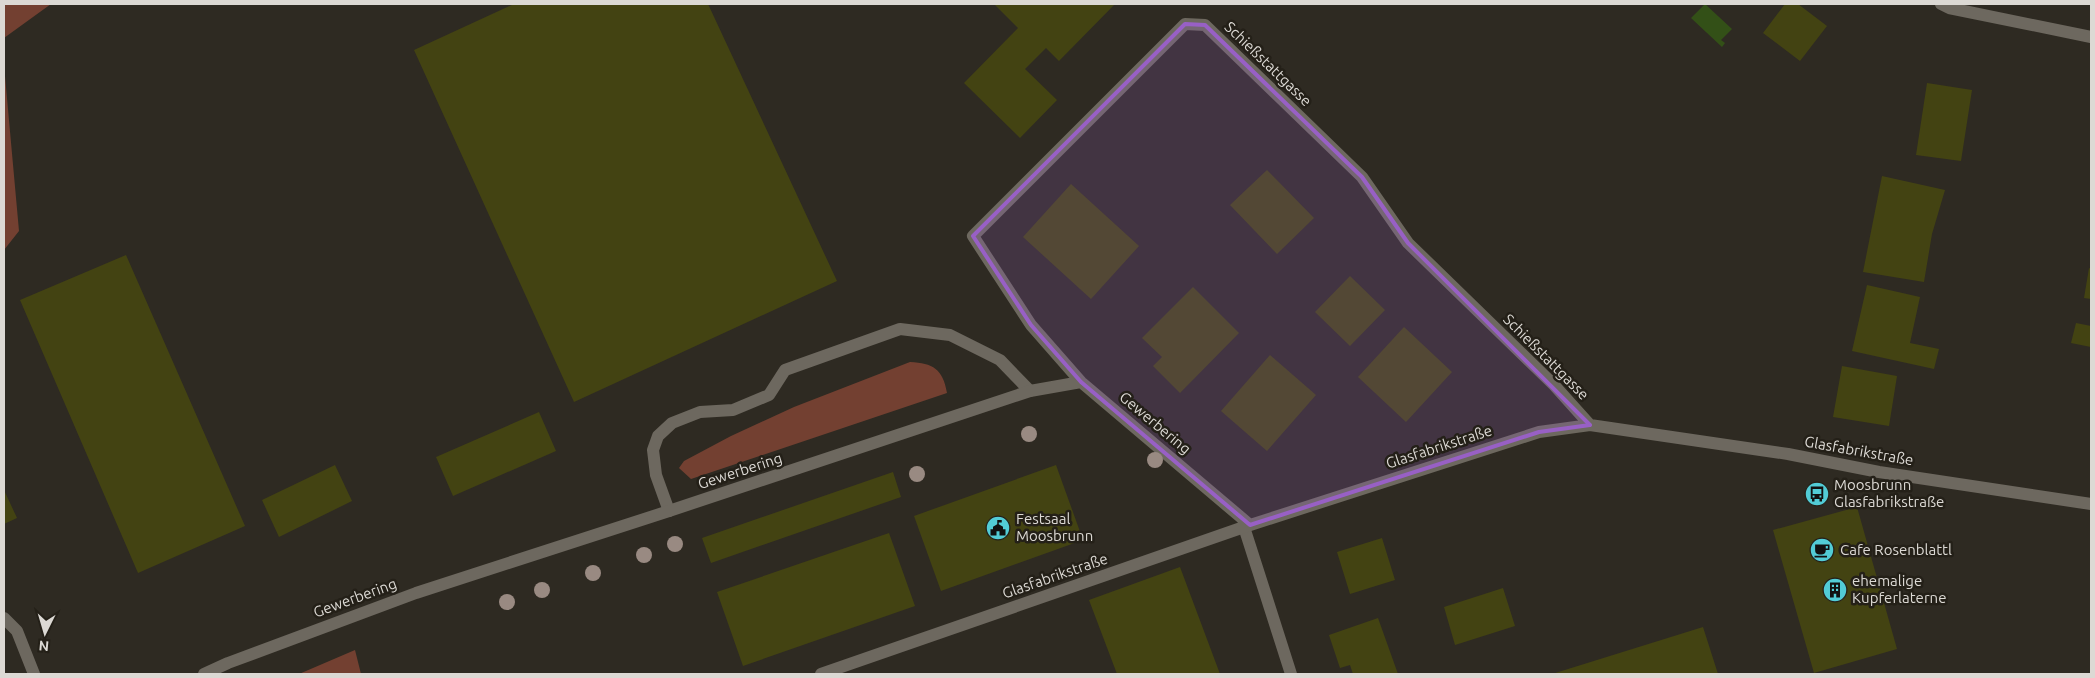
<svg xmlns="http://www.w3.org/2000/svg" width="2095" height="678" font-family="Ubuntu,sans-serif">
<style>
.green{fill:#734031}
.water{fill:#335017}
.building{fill:#434312}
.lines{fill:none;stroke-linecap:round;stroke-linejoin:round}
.service{stroke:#6d685f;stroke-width:12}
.minor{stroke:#6d685f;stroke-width:12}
.tree{fill:#998a82}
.marked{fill:#9860c5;fill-opacity:0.2;stroke:#9860c5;stroke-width:4;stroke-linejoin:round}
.labels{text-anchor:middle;stroke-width:5;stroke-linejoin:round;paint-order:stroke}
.street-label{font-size:15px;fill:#dcd9d4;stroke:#242018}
.poi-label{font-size:15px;fill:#dcd9d4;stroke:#242018;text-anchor:start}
</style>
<rect width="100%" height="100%" fill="#2e2a22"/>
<path class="green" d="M4,4H51L4,38Z
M4,65L19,231L4,250Z
M910,362C933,363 943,369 947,393L691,479L679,468L684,461L731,436L794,407Z
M355,650L361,674H299Z"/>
<path class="water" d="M1705,4L1732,29L1721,40L1725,43L1722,47L1691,18Z"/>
<path class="building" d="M514,4H708L837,281L574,402L414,50Z
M994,4H1115L1059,61L1046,48L1025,69L1057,100L1020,138L964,83L1018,28Z
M1785,4H1798L1827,26L1800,61L1763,33Z
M1927,83L1972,90L1961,161L1916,155Z
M1267,170L1314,218L1277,254L1230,205Z
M1882,176L1945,190L1932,234L1924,282L1863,272Z
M1071,184L1139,246L1091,299L1023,237Z
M126,255L245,526L138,573L20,300Z
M2089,268L2091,269V299L2084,298Z
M1350,276L1385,310L1350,346L1315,312Z
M1867,285L1920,297L1910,343L1939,349L1934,369L1852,351Z
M1193,287L1239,333L1180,393L1153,366L1162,357L1142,338Z
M2076,323L2091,326V347L2071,343Z
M1404,327L1452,372L1406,422L1358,377Z
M1270,355L1316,395L1267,451L1221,411Z
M1842,366L1897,376L1889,426L1833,417Z
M539,412L556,451L453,496L436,457Z
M335,465L352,501L279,537L262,500Z
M1056,465L1083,540L941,591L914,516Z
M893,472L901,497L711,563L702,538Z
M4,490L17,518L4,524Z
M1857,507L1897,649L1814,673L1773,530Z
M889,533L915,606L743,666L717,592Z
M1382,538L1395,580L1350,594L1337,552Z
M1180,567L1220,674H1117L1089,600Z
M1503,588L1515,626L1455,645L1444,607Z
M1378,618L1398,674H1353L1350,665L1340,668L1329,635Z
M1703,627L1718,674H1552Z"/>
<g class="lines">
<path class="service" d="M669,511L656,475L653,450L658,436L672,423L700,412L733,410L769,395L785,370L900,329L950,335L1000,360L1030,391
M1244,527L1291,674
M4,618L17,631L34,674"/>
<path class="minor" d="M1941,4L1949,8L2091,37
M1250,525L1081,382L1031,325L973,236L1185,24L1205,25L1362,177L1408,243L1554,385L1590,425
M204,674L228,663L416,593L669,511L1030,391L1081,382
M821,674L1244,527L1539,432L1590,425L1788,454L1879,472L2091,504"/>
</g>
<g class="tree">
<circle cx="1029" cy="434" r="8"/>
<circle cx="1155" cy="460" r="8"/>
<circle cx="917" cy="474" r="8"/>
<circle cx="675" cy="544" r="8"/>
<circle cx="644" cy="555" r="8"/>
<circle cx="593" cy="573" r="8"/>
<circle cx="542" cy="590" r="8"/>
<circle cx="507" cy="602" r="8"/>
</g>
<path class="marked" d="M1185,24L1205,25L1362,177L1408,243L1590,425L1539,432L1250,525L1081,382L1031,325L973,236Z"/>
<defs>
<g id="bus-disc" transform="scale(1.25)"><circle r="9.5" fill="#52ccd6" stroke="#242018"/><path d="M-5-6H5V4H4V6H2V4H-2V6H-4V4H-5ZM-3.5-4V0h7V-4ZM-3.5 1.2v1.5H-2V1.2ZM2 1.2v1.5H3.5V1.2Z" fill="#111"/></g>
<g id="civic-disc" transform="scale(1.25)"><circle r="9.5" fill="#52ccd6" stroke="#242018"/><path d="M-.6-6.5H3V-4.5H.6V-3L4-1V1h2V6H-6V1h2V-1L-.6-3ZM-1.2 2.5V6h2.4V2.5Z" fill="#111"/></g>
<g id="cafe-disc" transform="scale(1.25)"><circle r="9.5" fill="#52ccd6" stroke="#242018"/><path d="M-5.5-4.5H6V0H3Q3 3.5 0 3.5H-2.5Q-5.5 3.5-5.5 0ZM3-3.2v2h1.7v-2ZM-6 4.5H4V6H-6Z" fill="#111"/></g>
<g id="building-disc" transform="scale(1.25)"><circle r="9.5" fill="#52ccd6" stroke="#242018"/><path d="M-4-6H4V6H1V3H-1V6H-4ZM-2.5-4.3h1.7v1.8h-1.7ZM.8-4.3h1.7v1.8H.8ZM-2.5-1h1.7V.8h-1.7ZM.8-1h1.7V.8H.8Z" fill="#111"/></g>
</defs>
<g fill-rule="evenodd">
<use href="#bus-disc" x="1817" y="494"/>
<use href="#civic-disc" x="998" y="528"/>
<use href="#cafe-disc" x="1822" y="550"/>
<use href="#building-disc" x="1835" y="590"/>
</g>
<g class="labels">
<g class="street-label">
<text transform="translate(1268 64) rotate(44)" y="5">Schießstattgasse</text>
<text transform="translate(1546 357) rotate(45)" y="5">Schießstattgasse</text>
<text transform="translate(1155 423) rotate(40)" y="5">Gewerbering</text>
<text transform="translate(1439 447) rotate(-18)" y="5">Glasfabrikstraße</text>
<text transform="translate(1859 451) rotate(10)" y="5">Glasfabrikstraße</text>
<text transform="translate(740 471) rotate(-18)" y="5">Gewerbering</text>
<text transform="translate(1055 576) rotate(-19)" y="5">Glasfabrikstraße</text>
<text transform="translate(355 598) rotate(-20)" y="5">Gewerbering</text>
</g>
<g class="poi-label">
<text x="1834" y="490">Moosbrunn<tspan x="1834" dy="17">Glasfabrikstraße</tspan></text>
<text x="1016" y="524">Festsaal<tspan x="1016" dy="17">Moosbrunn</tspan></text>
<text x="1840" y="555">Cafe Rosenblattl</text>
<text x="1852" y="586">ehemalige<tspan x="1852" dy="17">Kupferlaterne</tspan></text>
</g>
</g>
<rect width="2095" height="678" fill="none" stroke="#dcd9d4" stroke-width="10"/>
<g transform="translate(45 633) rotate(185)" stroke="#242018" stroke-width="4" paint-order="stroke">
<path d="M0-4L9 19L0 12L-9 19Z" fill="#dcd9d4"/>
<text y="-8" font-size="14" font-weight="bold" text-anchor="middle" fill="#dcd9d4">N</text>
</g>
</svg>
